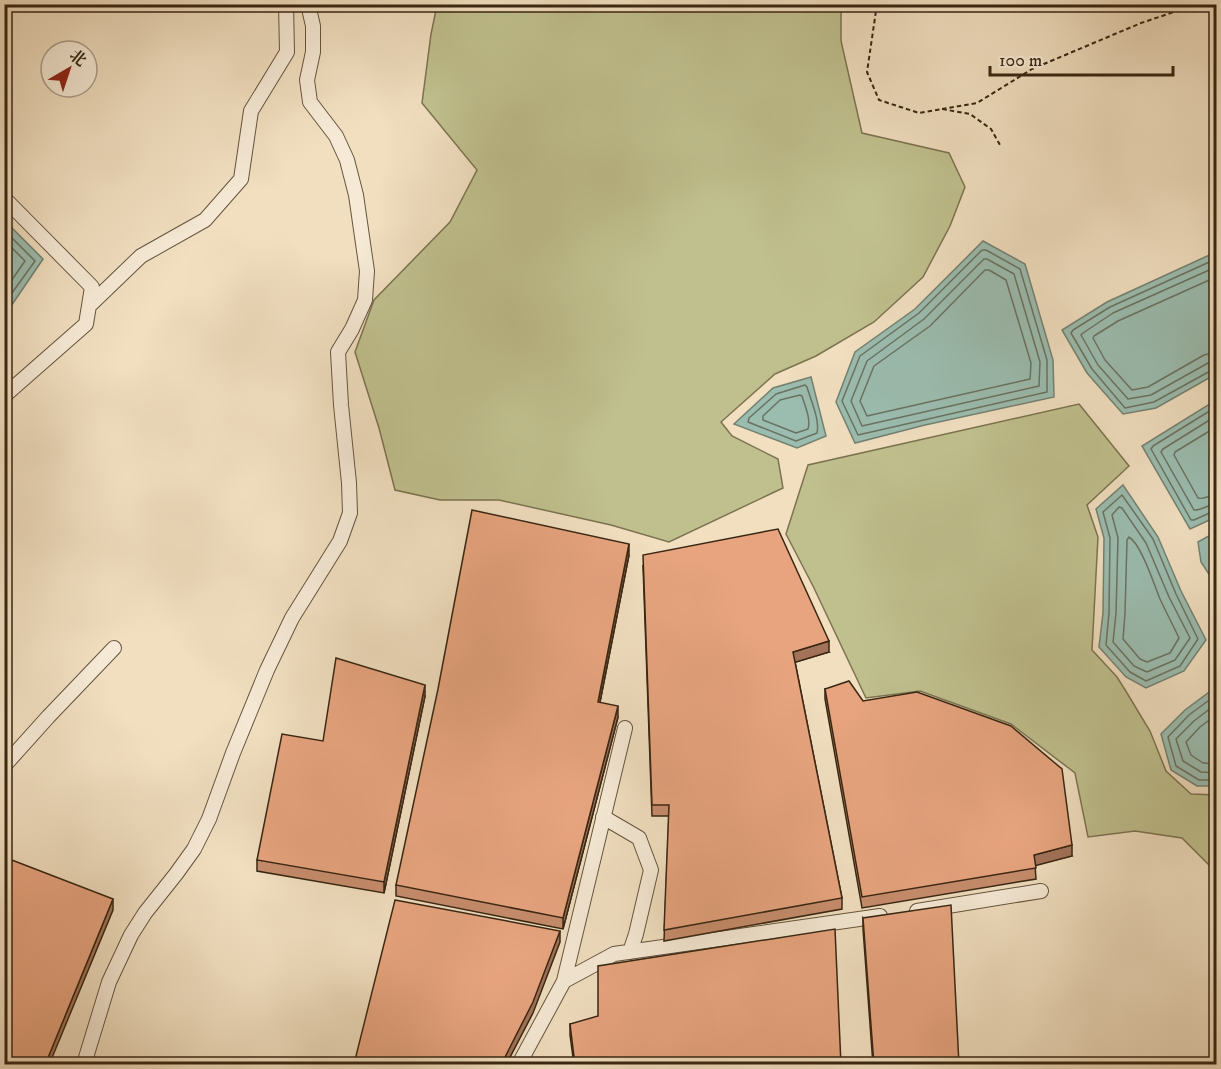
<svg xmlns="http://www.w3.org/2000/svg" width="1221" height="1069" font-family="'IM FELL DW Pica','Noto Serif SC',serif">
<style>
.green{fill:#c0c08e;stroke:#7c7350;stroke-width:1.5}
.water{fill:#9bbdb0;stroke:#738171;stroke-width:1.5}
.lines{fill:none;stroke-linecap:round;stroke-linejoin:round}
.shore{stroke:#6a7261;stroke-width:1.5}
.street-casing{stroke:#66543e;stroke-width:16}
.path{stroke:#382612;stroke-width:2;stroke-dasharray:4.5 3;stroke-linecap:butt}
.street{stroke:#f6ead6;stroke-width:14}
.wall{fill:#c78d6d;stroke:#382612;stroke-width:1.5}
.shaded-wall{fill:#a27359;stroke:#382612;stroke-width:1.5}
.building{fill:#e7a47f;stroke:#382612;stroke-width:1.5}
</style>
<rect width="100%" height="100%" fill="#f1dfc0"/>
<filter id="stains"><feTurbulence type="fractalNoise" baseFrequency=".00333" numOctaves="4"/><feColorMatrix values="0 0 0 0 .2 0 0 0 0 .09 0 0 0 0 .02 0 0 0 .5 -.17"/></filter>
<radialGradient id="worn" r=".72"><stop offset=".6" stop-color="#630" stop-opacity="0"/><stop offset="1" stop-color="#630" stop-opacity=".3"/></radialGradient>
<path class="green" d="M437,5H841V41L862,133L949,153L965,187L950,226L923,277L874,322L816,356L775,374L721,422L732,436L778,459L783,488L669,542L611,525L499,500H440L395,490L379,428L355,352L374,300L450,222L477,170L422,103L431,34Z
M1079,404L1129,466L1087,505L1098,537L1092,650L1117,677L1127,693L1150,731L1166,771L1191,794L1216,795V872L1182,838L1135,831L1088,837L1075,773L1011,724L920,691L866,698L813,586L786,534L808,465Z"/>
<path class="water" d="M5,221L43,259L5,315Z
M983,241L1025,264L1053,360L1054,397L925,425L855,443L836,402L855,352L915,309Z
M1216,252V374L1156,408L1123,414L1087,373L1062,330L1107,302Z
M811,377L826,436L797,448L734,424L773,388Z
M1216,400V517L1190,529L1142,446Z
M1123,485L1158,537L1181,591L1206,640L1184,671L1146,688L1126,677L1099,647L1103,613L1104,538L1096,509Z
M1216,532V585L1201,562L1198,542Z
M1216,687V786H1197L1171,770L1161,734L1185,710Z"/>
<g class="lines">
<path class="shore" d="M4,230L35,261L4,304
M4,240L25,261L4,291
M982,250H986L1020,269L1047,360V392L858,435L842,401L860,356L919,313Z
M984,259H987L1014,274L1040,362L1039,386L862,426L851,401L867,361L924,319Z
M1216,259L1110,307L1073,330L1071,333L1092,369L1125,408L1154,402L1212,370L1216,369
M1216,267L1113,313L1083,333L1081,335L1098,365L1128,399L1151,395L1208,363L1216,361
M985,270H989L1006,280L1031,363L1030,379L867,416L860,401L874,366L930,326Z
M1216,277L1118,321L1094,336L1093,338L1105,360L1132,390L1148,387L1204,355L1216,352
M805,385L807,387C811,401 820,420 817,433L796,441L748,422L749,418L776,394Z
M800,395L802,396C805,406 811,419 808,429L796,433L763,420V416L780,400Z
M1216,407L1153,446L1151,449L1191,520H1194L1212,512H1216
M1216,416L1163,449L1161,452L1194,510C1201,511 1209,504 1216,504
M1216,427L1175,452L1174,455L1198,498C1203,500 1210,495 1216,495
M1122,495L1153,539L1176,594L1198,639L1180,666L1146,681L1130,672L1106,645L1109,613L1110,538L1103,512Z
M1119,507L1122,508L1146,543L1169,597L1190,638L1175,660L1147,672L1134,666L1113,642L1116,613L1118,538L1112,515Z
M1129,537C1141,544 1154,584 1160,599C1166,612 1173,625 1179,638L1170,653L1147,662L1140,659L1123,639L1125,613L1127,540Z
M1216,695L1189,715L1168,737L1176,766L1199,780H1216
M1216,704L1194,721L1176,739L1183,761L1201,772L1216,773
M1216,715L1200,727L1186,742L1191,755L1203,763L1216,764"/>
<g class="street-casing">
<path id="street" d="M4,198L92,287L86,324L4,396
M89,306L141,256L205,220L241,179L251,111L287,52L286,4
M4,766L48,717L114,648
M603,817L639,838L651,870L636,934L630,952
M917,911L1041,891
M564,981L625,728
M84,1064L109,982L131,935L145,913L176,874L194,849L209,819L233,753L267,670L292,618L340,541L350,513L349,483L341,405L338,352L352,329L365,300L367,271L356,195L347,160L336,136L310,102L307,80L313,52V26L308,4
M519,1064L564,981L614,954L880,916"/>
</g>
<path class="path" d="M877,4L867,72L879,100L919,113L942,109L970,114L991,129L1000,145
M942,109L977,103L1032,69L1141,23L1174,12L1186,4"/>
<use href="#street" class="street"/>
</g>
<path class="wall" d="M629,555L600,702L618,717L563,929L396,896V885Z
M643,566L829,652L795,662L842,898V909L664,941L669,816H652Z
M825,689L863,701L1072,856L1035,865L1036,879L862,908L825,699Z
M425,696L384,893L257,871V860L323,741Z
M863,918L959,1065H873L863,929Z
M570,1024L841,1065H574L570,1035Z"/>
<path class="shaded-wall" d="M629,544V555L598,712V702Z
M829,641V652L793,663V652Z
M425,685V696L384,893V882Z
M618,706V717L563,929V918Z
M1072,845V856L1034,866V855Z
M113,899V910L49,1065H45Z
M560,931V942L533,1013L506,1065H501Z"/>
<path class="building" d="M472,510L629,544L598,702L618,706L563,918L396,885L438,689Z
M778,529L829,641L793,652L842,898L664,930L669,805H652L643,555Z
M336,658L425,685L384,882L257,860L282,734L323,741Z
M849,681L863,701L917,692L1011,726L1062,769L1072,845L1034,855L1036,868L862,897L825,689Z
M4,857L113,899L45,1065H4Z
M395,900L560,931L533,1002L501,1065H357L354,1064Z
M951,905L959,1065H874L863,918Z
M835,929L841,1065H575L570,1024L598,1016V966Z"/>
<rect width="1221" height="1069" fill="none" stroke="#f1dfc0" stroke-width="24"/>
<rect x="6" y="6" width="1209" height="1057" fill="none" stroke="#382612" stroke-width="3"/>
<rect x="12" y="12" width="1197" height="1045" fill="none" stroke="#382612" stroke-width="1.5"/>
<g transform="translate(69 69) rotate(39)"><circle r="28" fill="#f6ead6" stroke="#aa9c88" stroke-width="1.5"/>
<path d="M0-4.5L10 22L0 15L-10 22Z" fill="#8f2418"/>
<text y="-9" font-size="16" font-weight="bold" text-anchor="middle" fill="#382612">北</text>
</g>
<path d="M990 66v9h183v-9" fill="none" stroke="#382612" stroke-width="3"/>
<text x="999" y="66" font-size="18" fill="#382612" stroke="#f6ead6" stroke-width="4.5" paint-order="stroke">100 m</text>
<rect width="100%" height="100%" filter="url(#stains)"/>
<rect width="100%" height="100%" fill="url(#worn)"/>
</svg>
